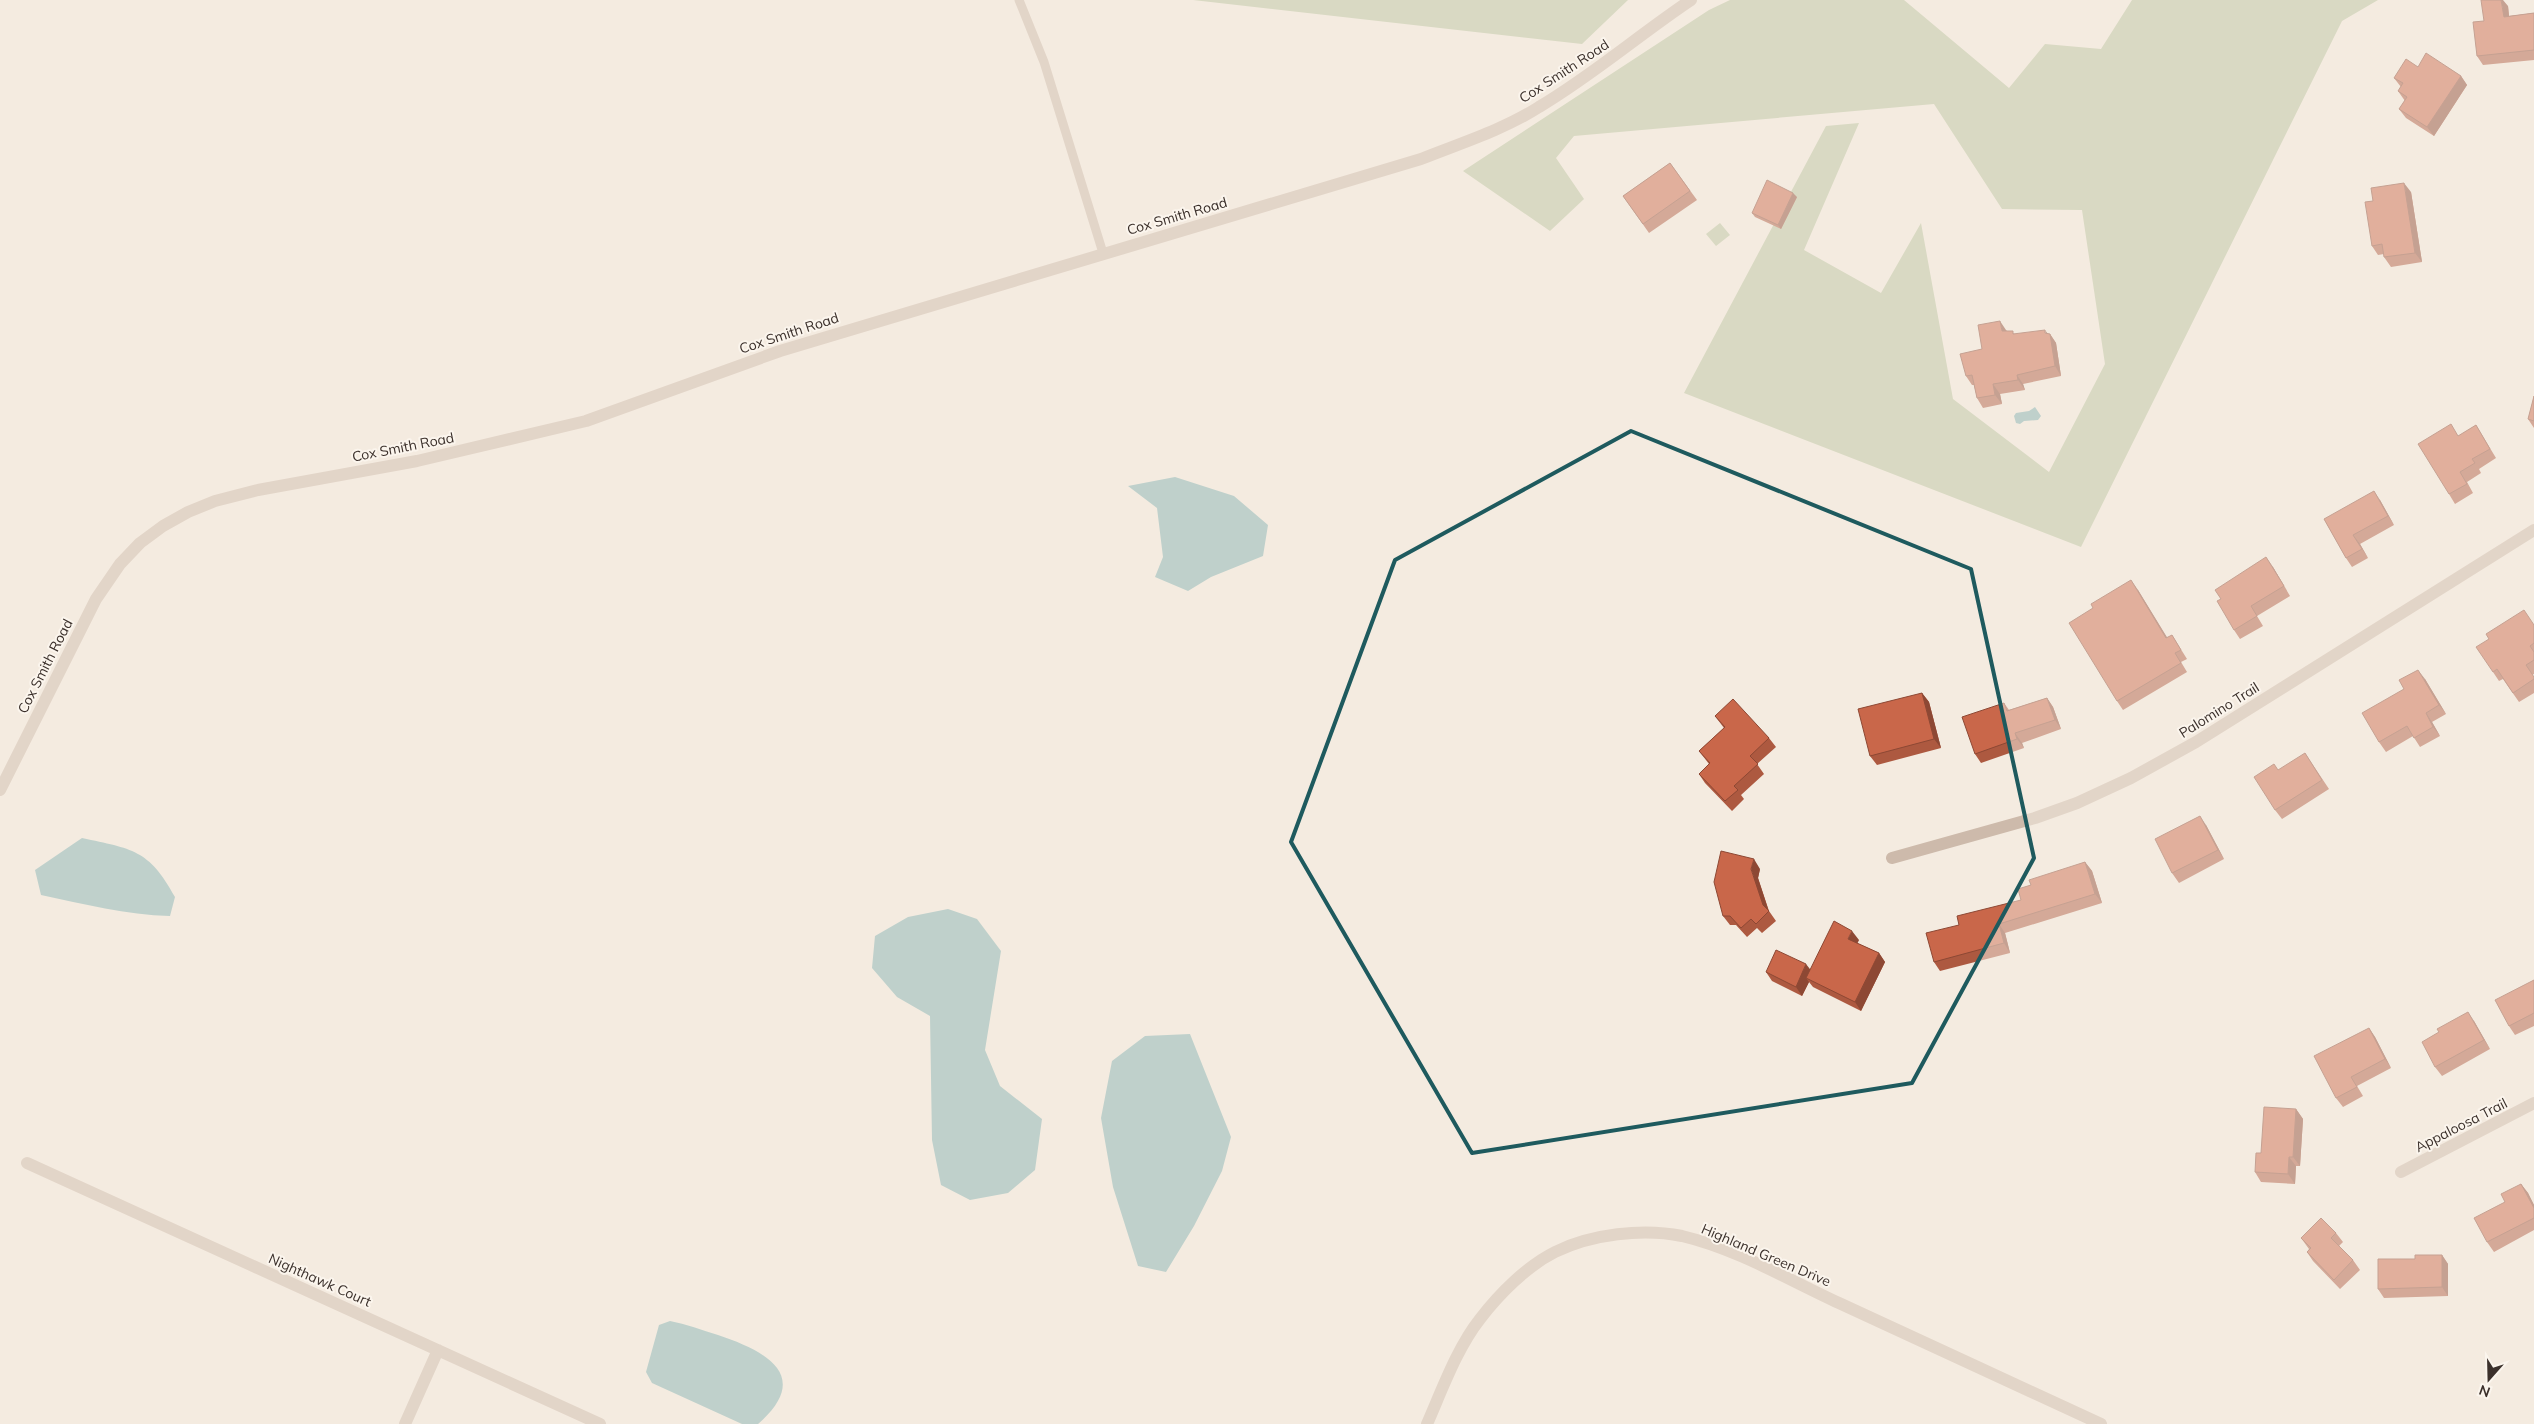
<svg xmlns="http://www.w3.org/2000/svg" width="2534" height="1424" font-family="Mulish,sans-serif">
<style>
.green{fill:#b8c49f}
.water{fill:#7eb0b2}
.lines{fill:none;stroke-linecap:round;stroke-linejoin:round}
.service{stroke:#cdbaab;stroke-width:9}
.minor{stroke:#cdbaab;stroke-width:12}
.tertiary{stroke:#cdbaab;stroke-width:12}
.wall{fill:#ad5940}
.shaded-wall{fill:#8d4834}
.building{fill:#c9674a;stroke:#8d4834}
.marked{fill:none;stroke:#1e5a5e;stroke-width:4;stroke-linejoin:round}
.labels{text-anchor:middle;stroke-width:4;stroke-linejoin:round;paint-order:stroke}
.street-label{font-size:14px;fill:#3b302b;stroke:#fbf5ed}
</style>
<rect width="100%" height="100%" fill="#f4ebe0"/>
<path class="green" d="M1193,0H1628L1582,44Z
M1730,0H1904L2009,88L2045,44L2101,49L2132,0H2378L2342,21L2081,547L1684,393L1826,126L1859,123L1804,250L1881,293L1921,223L1953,399L2049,472L2105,364L2082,210L2002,209L1934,104L1574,136L1556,158L1584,199L1550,231L1463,171L1709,10Z
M1720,223L1730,235L1716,246L1706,234Z"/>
<path class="water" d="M2035,407L2041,416L2038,420L2024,421L2020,424L2016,423L2014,416L2016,413L2029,411Z
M1175,477L1234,496L1268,525L1263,556L1211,577L1188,591L1155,577L1163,557L1157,508L1128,486Z
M82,838C132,849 149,849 175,897L170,916C126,915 84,904 41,895L35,870Z
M948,909L977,919L1001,951L985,1050L1000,1086L1042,1119L1035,1170L1008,1193L970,1200L941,1185L932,1140L930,1016L897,997L872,968L875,936L908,917Z
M1190,1034L1231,1137L1222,1171L1194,1226L1166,1272L1138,1266L1113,1187L1101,1118L1112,1061L1145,1036Z
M670,1321C686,1324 702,1330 718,1335C766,1351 813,1376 758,1424H742L652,1383L646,1372L659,1325Z"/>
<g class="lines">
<path class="service" d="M1019,0L1044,62L1103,253"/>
<path class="minor" d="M1892,858L2035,818L2077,803L2131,778L2196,742L2534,530
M27,1163L600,1424
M2401,1172L2534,1103
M405,1424L438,1350
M1427,1424C1442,1390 1457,1348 1480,1319C1499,1294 1527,1266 1555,1252C1591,1234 1643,1228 1682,1236C1737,1249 1789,1280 1839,1303C1926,1343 2014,1384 2101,1424"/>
<path class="tertiary" d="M0,790L96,599L120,564L140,543L163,526L188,512L215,501L258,490L417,461L586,421L780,351L1421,159C1461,143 1503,130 1539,107C1593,75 1640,34 1691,0"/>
</g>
<path class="wall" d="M2508,6L2509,16L2534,13V60L2483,65L2477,56L2484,21Z
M2418,67L2461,76L2467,85L2434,136L2406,118L2399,109L2405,101L2398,91L2401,87L2394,78Z
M1670,163L1697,200L1649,233L1623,196Z
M2411,192L2422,262L2391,267L2384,257V254L2378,255L2372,246L2373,201Z
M1797,197L1781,229L1755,217L1752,213Z
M2006,330L2007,331L2015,334H2050L2056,343L2061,376L2023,384L2025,390L2000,394L2002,404L1983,408L1977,398L1974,385H1972L1966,376L1982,349Z
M2534,396V428L2528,419Z
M2476,425L2496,458L2479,469L2481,473L2467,482L2473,493L2455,504L2449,494L2459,436Z
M2380,500L2394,525L2360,544L2368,558L2352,567L2346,558L2324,519Z
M2273,567L2290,596L2257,616L2263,626L2240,639L2234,630Z
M2138,590L2167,638L2172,635L2187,659L2181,662L2187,672L2123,710L2117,701Z
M2534,624V674L2532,675L2534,677V693L2519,702L2503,679L2499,681L2493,672Z
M2425,679L2446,714L2432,722L2440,736L2420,747L2413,736L2386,752L2379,742Z
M1922,693L1929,702L1941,748L1877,765L1870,756Z
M2047,698L2053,707L2061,729L2022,743L2024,748L1981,763L1975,754L2004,703L2009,710Z
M1715,716L1769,738L1776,747L1757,764L1764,774L1741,795L1744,799L1732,811L1705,783L1699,774L1709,764L1699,751L1724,728Z
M2305,753L2329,789L2282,819L2275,810Z
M2206,825L2224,859L2179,883L2172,873Z
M2085,862L2092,871L2102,903L2005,933L2010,953L1940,971L1934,962L1959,925L2021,900L2031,885Z
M1760,869L1758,878L1769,911L1776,921L1762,933L1757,928L1747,937L1736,925H1730L1723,916Z
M1859,940L1857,943L1879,953L1885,962L1861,1011L1813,987L1809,982L1802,996L1772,981L1766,972L1810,970Z
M2534,980V1026L2515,1035L2509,1026Z
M2474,1021L2490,1049L2442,1076L2435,1067Z
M2369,1028L2375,1037L2391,1068L2357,1086L2363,1096L2343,1107L2336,1098Z
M2296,1109L2303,1119L2300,1166H2296L2295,1184L2261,1182L2255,1172L2261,1153Z
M2521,1184L2528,1193L2534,1205V1230L2494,1252L2487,1242L2505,1202Z
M2336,1233L2343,1242L2339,1246L2353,1260L2360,1270L2340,1289L2313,1261L2307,1252L2309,1249L2301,1238Z
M2442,1255L2448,1264V1296L2384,1298L2378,1289Z"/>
<path class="shaded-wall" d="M2501,0H2503L2508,6L2510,26L2504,17Z
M2461,76L2467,85L2434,136L2427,127Z
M2404,183L2411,192L2422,262L2415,253Z
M1793,193L1797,197L1781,229L1778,225Z
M2000,321L2006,330L2009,340L2002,331Z
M2045,330L2051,338L2050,334L2056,343L2061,376L2055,366Z
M2017,375L2023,384L2025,390L2018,380Z
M1993,384L2000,394L2002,404L1995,395Z
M2374,491L2380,500L2394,525L2388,516Z
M2353,535L2360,544L2368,558L2362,549Z
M2266,557L2273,567L2290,596L2284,586Z
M2131,580L2138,590L2173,647L2166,638Z
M2418,670L2425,679L2446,714L2439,705Z
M1922,693L1929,702L1941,748L1934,739Z
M2047,698L2053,707L2061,729L2055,720Z
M2426,713L2432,722L2440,736L2433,727Z
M2015,733L2022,743L2024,748L2017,739Z
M2200,816L2206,825L2224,859L2218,850Z
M1754,859L1760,869L1758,878L1769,912L1763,905L1751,869Z
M2085,862L2092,871L2102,903L2095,894Z
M1999,924L2005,933L2010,953L2004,943Z
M1852,931L1859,940L1855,948L1848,939Z
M1879,953L1885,962L1861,1011L1855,1002Z
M1806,964L1813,973L1806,978L1809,982L1802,996L1796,987Z
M2468,1012L2474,1021L2490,1049L2484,1040Z
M2369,1028L2375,1037L2391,1068L2385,1059Z
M2296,1109L2303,1119L2300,1166L2293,1157Z
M2289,1157L2296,1166L2295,1184L2288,1174Z
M2521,1184L2528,1193L2534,1205V1208Z
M2442,1255L2448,1264V1296L2442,1287Z"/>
<path class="building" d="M2481,0H2501L2504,17L2534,13V50L2477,56L2473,22L2484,21Z
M2426,53L2461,76L2427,127L2399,109L2407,97L2398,91L2403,83L2394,78L2406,59L2418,67Z
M1670,163L1690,191L1643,224L1623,196Z
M1767,180L1793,193L1778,225L1752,213Z
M2404,183L2415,253L2384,257L2382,244L2372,246L2365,202L2373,201L2371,188Z
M2000,321L2002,331H2013V334L2045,330V333L2050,334L2055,366L2017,375L2018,380L1993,384L1995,395L1977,398L1972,375L1966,376L1960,354L1982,349L1978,325Z
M2534,396V421L2528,419Z
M2451,424L2458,436L2476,425L2490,449L2472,459L2475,463L2460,472L2467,484L2449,494L2418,444Z
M2374,491L2388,516L2353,535L2362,549L2346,558L2324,519Z
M2266,557L2284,586L2251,606L2257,616L2234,630L2217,601L2221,599L2215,590Z
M2131,580L2166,638L2172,635L2181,650L2175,653L2181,663L2117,701L2069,623L2093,608L2091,604Z
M2524,610L2534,625V643L2530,646L2534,652V660L2526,665L2534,677V679L2513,693L2497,669L2493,672L2476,647L2489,639L2486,634Z
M2418,670L2439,705L2426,713L2433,727L2414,738L2407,726L2379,742L2362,713L2404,689L2399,680Z
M1922,693L1934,739L1870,756L1858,709Z
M2047,698L2055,720L2015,733L2017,739L1975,754L1962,717L2004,703L2007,711Z
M1733,699L1769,738L1750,756L1758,764L1734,786L1738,790L1725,801L1699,774L1710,763L1699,751L1725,727L1715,716Z
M2305,753L2322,780L2275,810L2254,777L2274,764L2278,770Z
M2200,816L2218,850L2172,873L2155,839Z
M1721,851L1754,859L1751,869L1763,905L1769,911L1756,924L1751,919L1741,928L1730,916H1723L1714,882Z
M2085,862L2095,894L1999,924L2004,943L1934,962L1926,933L1959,925L1957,916L2021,900L2018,889L2031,885L2029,880Z
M1834,921L1852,931L1848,939L1879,953L1855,1002L1806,978Z
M1776,950L1806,964L1796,987L1766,972Z
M2534,980V1013L2509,1026L2495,1000Z
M2468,1012L2484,1040L2435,1067L2422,1042L2439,1032L2437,1029Z
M2369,1028L2385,1059L2351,1077L2357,1087L2336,1098L2314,1056Z
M2264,1107L2296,1109L2293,1157H2289L2288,1174L2255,1172L2256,1153H2261Z
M2521,1184L2534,1208V1218L2487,1242L2474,1218L2505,1202L2501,1194Z
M2321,1218L2336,1233L2331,1238L2353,1260L2334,1280L2307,1252L2311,1248L2301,1238Z
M2415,1255H2442V1287L2378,1289V1259H2415Z"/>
<path d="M0 0H2534V1424H0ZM1631,431L1971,569L2034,858L1912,1083L1472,1153L1291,842L1395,560Z" fill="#f4ebe0" fill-opacity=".55" fill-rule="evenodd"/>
<path class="marked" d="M1631,431L1971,569L2034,858L1912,1083L1472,1153L1291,842L1395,560Z"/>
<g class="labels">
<g class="street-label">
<text transform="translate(1564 71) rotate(-33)" y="5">Cox Smith Road</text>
<text transform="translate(1177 216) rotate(-16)" y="5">Cox Smith Road</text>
<text transform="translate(789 333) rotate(-18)" y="5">Cox Smith Road</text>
<text transform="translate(403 447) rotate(-11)" y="5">Cox Smith Road</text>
<text transform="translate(45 666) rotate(-63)" y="5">Cox Smith Road</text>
<text transform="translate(2219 710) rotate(-32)" y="5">Palomino Trail</text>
<text transform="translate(2461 1125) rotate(-27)" y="5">Appaloosa Trail</text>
<text transform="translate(1766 1255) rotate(23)" y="5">Highland Green Drive</text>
<text transform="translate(320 1280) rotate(24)" y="5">Nighthawk Court</text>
</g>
</g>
<g transform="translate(2489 1379) rotate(200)" stroke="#fbf5ed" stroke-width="4" paint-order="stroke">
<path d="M0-4L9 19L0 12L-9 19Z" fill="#3b302b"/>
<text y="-8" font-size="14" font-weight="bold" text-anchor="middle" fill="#3b302b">N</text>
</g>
</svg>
